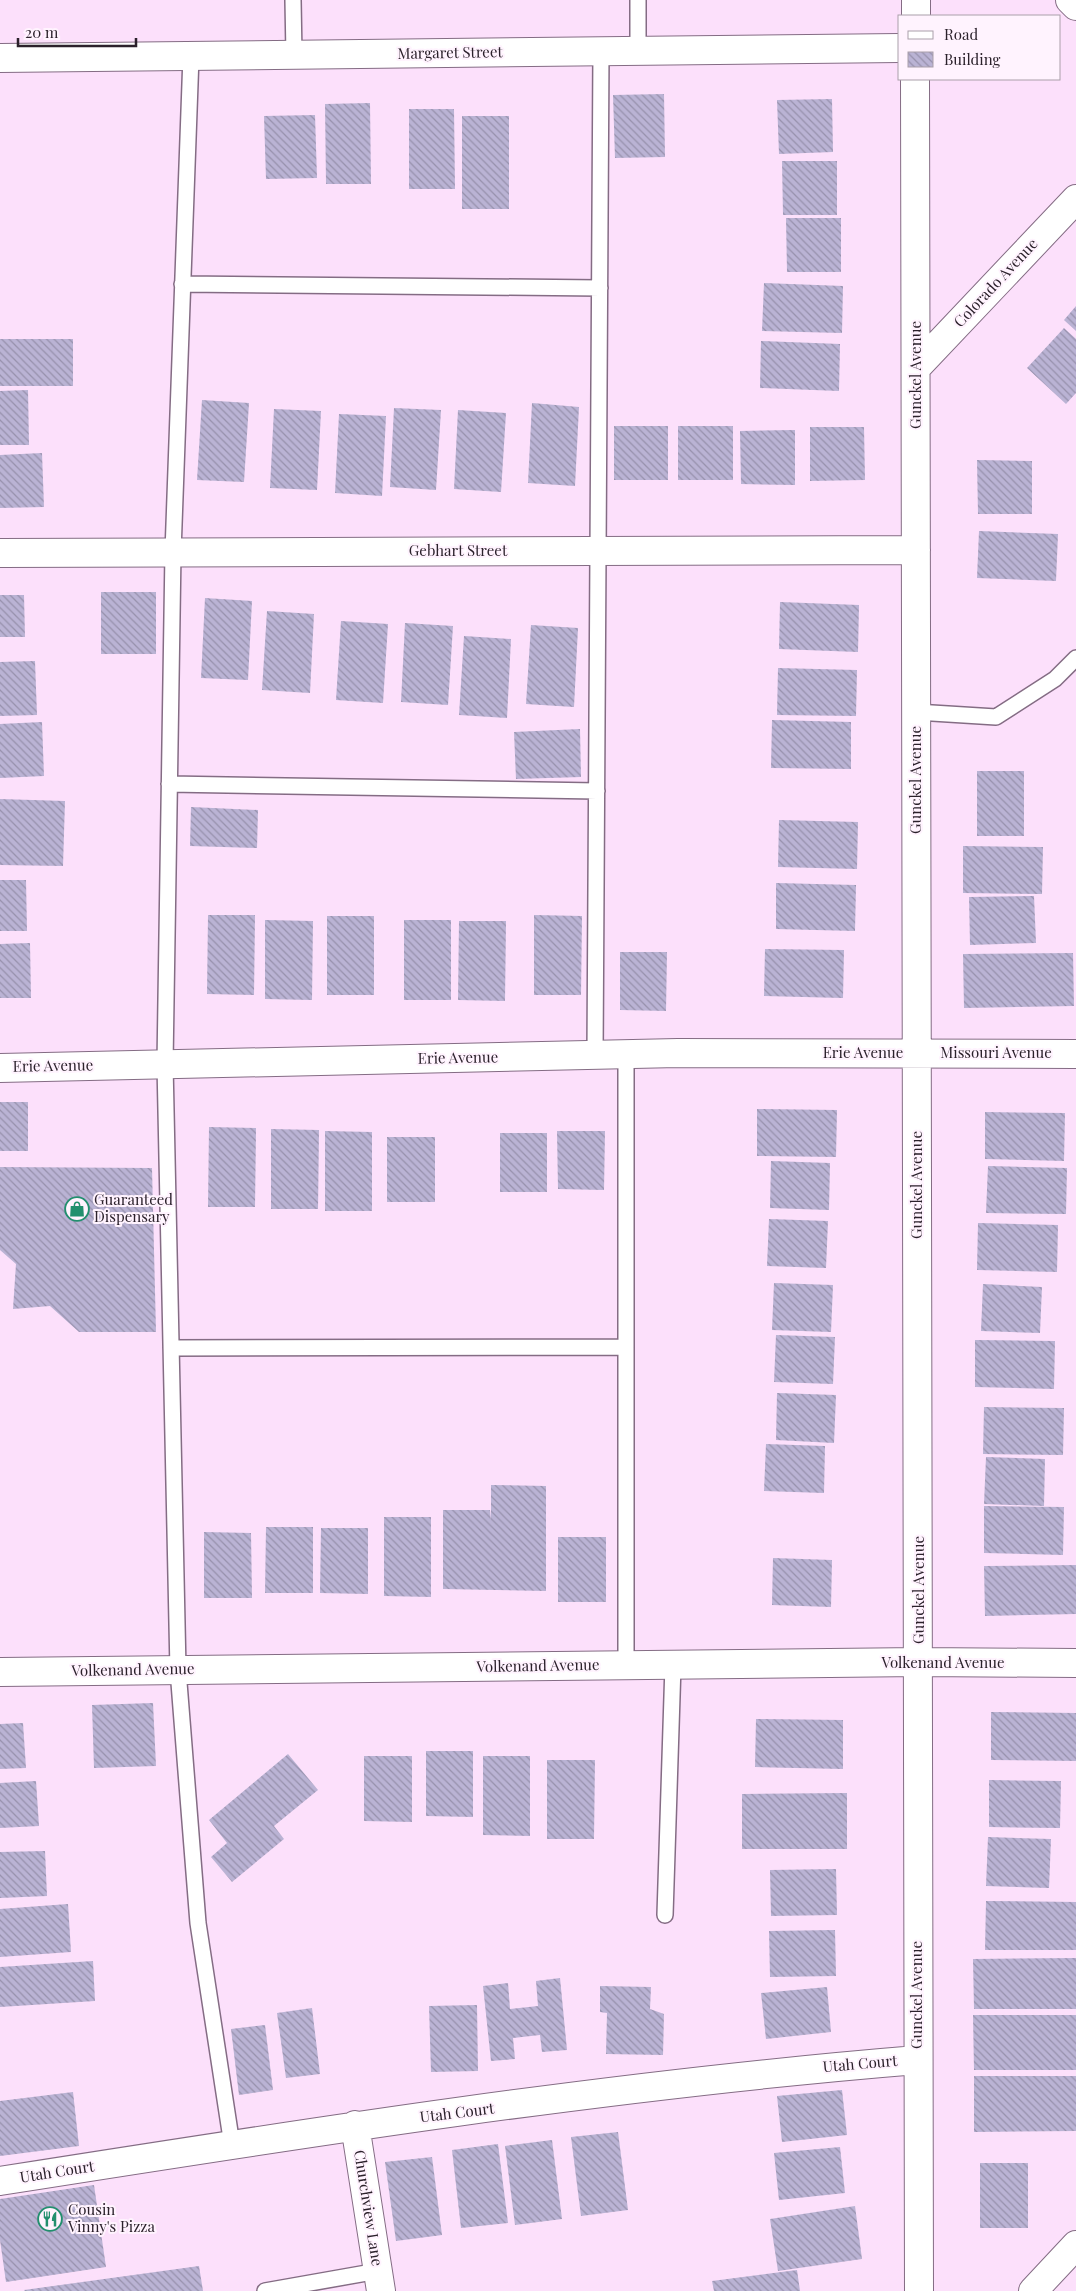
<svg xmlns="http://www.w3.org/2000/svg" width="1076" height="2291" font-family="'Playfair Display',serif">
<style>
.building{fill:url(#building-back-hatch)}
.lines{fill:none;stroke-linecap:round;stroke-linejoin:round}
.service-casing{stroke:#846c84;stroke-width:18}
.minor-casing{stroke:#846c84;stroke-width:30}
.service{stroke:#fff;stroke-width:15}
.minor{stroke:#fff;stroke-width:28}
.labels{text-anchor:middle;stroke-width:4;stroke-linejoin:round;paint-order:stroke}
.street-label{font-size:15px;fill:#2b212b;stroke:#fff3fe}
.poi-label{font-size:15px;fill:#2b212b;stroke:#fff3fe;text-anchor:start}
</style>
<defs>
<pattern id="building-back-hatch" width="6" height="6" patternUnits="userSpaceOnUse" patternTransform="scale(1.25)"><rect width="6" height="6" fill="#bab3d4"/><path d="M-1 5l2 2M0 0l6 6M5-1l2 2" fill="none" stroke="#9791ac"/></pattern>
</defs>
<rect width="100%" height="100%" fill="#fce0fb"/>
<path class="building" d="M664,94L665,157L615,158L613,95Z
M832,99L833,152L779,154L777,100Z
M370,103L371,184H326L325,104Z
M409,109H454L455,189H409Z
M315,115L317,178L266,179L264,116Z
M462,116H509V209H462Z
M782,161H837V215H783Z
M786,218H841V272H787Z
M764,283L843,286L842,333L762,331Z
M1076,306V331L1064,320Z
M1064,328L1076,339V393L1066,404L1027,368Z
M0,339H73V386H0Z
M761,341L840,344L839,391L760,388Z
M28,390L29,445H0V391Z
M202,400L249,403L244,482L197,480Z
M532,403L579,407L575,486L528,483Z
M394,408L441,410L436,490L390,487Z
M274,409L321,411L317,490L270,488Z
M458,410L506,413L501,492L454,489Z
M339,414L386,416L382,496L335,493Z
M614,426H668V480H614Z
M678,426H733V480H678Z
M810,427H864L865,480L810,481Z
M795,430V485L741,484L740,431Z
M42,453L44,507L0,508V455Z
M977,460L1032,461V514H978Z
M979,531L1058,534L1056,581L977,578Z
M101,592H156V654H101Z
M0,595H24L25,637H0Z
M205,598L252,601L248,680L201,678Z
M780,602L859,605L858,652L779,649Z
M267,611L314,614L310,693L262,690Z
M341,621L388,624L383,703L336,700Z
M405,623L453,626L448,705L401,702Z
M531,625L578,628L574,707L526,704Z
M464,636L511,639L507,718L459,715Z
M35,661L37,715L0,716V662Z
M778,668L857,670L856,716L777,715Z
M772,720L851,722V769L771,768Z
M42,722L44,776L0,778V724Z
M580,729L581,777L516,779L514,732Z
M977,771H1024V836H977Z
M0,799L65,801L63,866L0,865Z
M191,807L258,810L257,848L190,846Z
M779,820L858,822L857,869L778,867Z
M963,846L1043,847L1042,894L963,893Z
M0,880H26L27,931H0Z
M776,883L856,885L855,931L776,929Z
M1034,896L1036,943L970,945L969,897Z
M208,915H255L254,995L207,994Z
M534,915L582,916L581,995H534Z
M327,916H374V995H327Z
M265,920L313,921L312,1000L265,999Z
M404,920H451V1000H404Z
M459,921H506L505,1001L458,1000Z
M30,943L31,998H0V944Z
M765,949L844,950L843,998L764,996Z
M620,952H667L666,1011L620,1010Z
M1073,953L1074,1006L964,1008L963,954Z
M0,1102H28V1151H0Z
M757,1109L837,1110L836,1157L757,1156Z
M985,1112L1065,1113L1064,1161L985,1159Z
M209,1127L256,1128L255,1207H208Z
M271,1129L319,1130L318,1209H271Z
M325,1131L372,1132V1211H325Z
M557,1131H605L604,1190L558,1189Z
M500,1133H547V1192H500Z
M387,1137H435V1202H387Z
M771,1161L830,1163L829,1210L770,1208Z
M988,1166L1067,1168L1066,1214L986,1213Z
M0,1167L152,1168L156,1332H79L50,1306L13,1309L16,1264L0,1250Z
M769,1219L828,1221L826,1268L767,1266Z
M978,1223L1058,1225L1057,1272L977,1270Z
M774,1283L833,1285L831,1332L772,1330Z
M983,1284L1042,1287L1040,1333L981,1331Z
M776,1335L835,1337L833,1384L774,1382Z
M975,1340L1055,1341L1054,1389L975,1387Z
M777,1393L836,1395L834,1443L776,1440Z
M984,1407L1064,1408L1063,1455L983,1454Z
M766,1444L825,1446L824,1493L764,1491Z
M986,1457L1045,1459L1044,1506L984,1504Z
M491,1485L546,1486V1591L443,1589V1510H490L491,1520Z
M984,1506L1064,1507L1063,1555L984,1553Z
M384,1517H431V1597L384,1596Z
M266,1527H313V1593H265Z
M321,1528H368V1594L320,1593Z
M204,1532L251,1533L252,1598H204Z
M558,1537H606V1602H558Z
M773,1558L832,1560L831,1607L772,1605Z
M1076,1565V1614L985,1616L984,1566Z
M153,1703L156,1766L94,1768L92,1705Z
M991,1712L1076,1713V1761L991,1760Z
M756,1719L843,1720V1769L755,1767Z
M23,1723L26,1768L0,1769V1724Z
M426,1751H473V1817L426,1816Z
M288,1754L318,1790L274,1826L284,1839L232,1882L211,1857L227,1843L209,1820Z
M364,1756H412V1822L364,1821Z
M483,1756H530V1836L483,1835Z
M547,1760H595L594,1839H547Z
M989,1780L1061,1781L1060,1828L989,1827Z
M36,1781L39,1826L0,1828V1783Z
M847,1793V1849H742V1794Z
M988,1837L1051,1839L1049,1888L986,1886Z
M45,1851L47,1896L0,1898V1852Z
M836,1869L837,1915L771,1916L770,1870Z
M986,1901L1076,1902V1950H985Z
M68,1904L71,1952L0,1957V1909Z
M835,1930L836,1976L770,1977L769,1931Z
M1076,1958V2009H974L973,1959Z
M93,1961L95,2001L0,2007V1967Z
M560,1978L567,2050L542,2052L540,2035L513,2038L515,2059L491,2061L483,1986L508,1983L510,2009L538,2006L536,1981Z
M600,1986L651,1987L650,2009L664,2014L663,2055L606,2054L607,2013L600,2012Z
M827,1987L831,2032L766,2039L761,1993Z
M477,2005L478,2071L431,2072L429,2006Z
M312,2008L320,2074L286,2078L277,2013Z
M973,2015H1076V2070H974Z
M265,2025L273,2090L239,2095L231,2029Z
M974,2076H1076V2131L974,2132Z
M842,2090L847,2135L782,2142L777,2096Z
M73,2092L79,2146L0,2156V2101Z
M618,2132L628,2210L581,2216L571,2137Z
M552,2140L562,2219L515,2225L505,2146Z
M498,2144L508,2223L461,2228L452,2150Z
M840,2147L845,2193L779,2200L774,2153Z
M432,2157L442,2235L396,2241L385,2162Z
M980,2163H1028V2228H980Z
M94,2185L106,2267L6,2282L0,2240V2199Z
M855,2206L862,2259L778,2271L770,2219Z
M199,2266L203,2291H25L24,2290Z
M797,2270L800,2291H714L712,2281Z"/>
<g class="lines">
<g class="service-casing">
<path id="service" d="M293,0L294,55
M638,51V0
M191,56L173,552L165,1064L178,1670L198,1923L232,2145
M182,284L600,288
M916,712L996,717L1055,679L1076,658
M169,784L597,791
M595,1055L601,51
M171,1348L626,1347
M626,1665V1054
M665,1915L673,1665
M265,2291L378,2271"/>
</g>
<g class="minor-casing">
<path id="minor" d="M1070,0L1076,6
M916,16V0
M0,58L900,48
M915,79L919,2291
M917,367L1076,199
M0,553L916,550
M0,1068L678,1053L1076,1054
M0,1672L919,1662L1076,1663
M355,2125L381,2291
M0,2181C304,2133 610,2085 917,2060
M1033,2291L1076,2245"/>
</g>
<use href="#service" class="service"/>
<use href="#minor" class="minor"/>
</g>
<defs>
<g id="shop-ring" transform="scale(1.25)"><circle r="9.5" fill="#fff3fe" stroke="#228f6e" stroke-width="1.5"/><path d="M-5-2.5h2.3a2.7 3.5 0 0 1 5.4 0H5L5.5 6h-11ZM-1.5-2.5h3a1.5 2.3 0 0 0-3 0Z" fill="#228f6e"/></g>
<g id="restaurant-ring" transform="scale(1.25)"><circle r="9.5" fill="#fff3fe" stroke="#228f6e" stroke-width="1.5"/><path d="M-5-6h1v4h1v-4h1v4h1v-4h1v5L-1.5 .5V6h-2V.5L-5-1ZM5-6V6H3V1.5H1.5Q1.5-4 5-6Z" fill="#228f6e"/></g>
</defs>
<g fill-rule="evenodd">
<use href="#shop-ring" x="77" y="1209"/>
<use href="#restaurant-ring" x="50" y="2219"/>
</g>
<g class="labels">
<g class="street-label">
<text transform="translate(450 53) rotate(-1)" y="5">Margaret Street</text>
<text transform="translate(996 283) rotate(-47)" y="5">Colorado Avenue</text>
<text transform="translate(916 375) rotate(-90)" y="5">Gunckel Avenue</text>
<text x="458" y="556">Gebhart Street</text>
<text transform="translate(916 780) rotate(-90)" y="5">Gunckel Avenue</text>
<text x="863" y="1058">Erie Avenue</text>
<text x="996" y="1058">Missouri Avenue</text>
<text transform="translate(458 1058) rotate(-1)" y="5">Erie Avenue</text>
<text transform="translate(53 1066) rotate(-1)" y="5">Erie Avenue</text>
<text transform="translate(917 1185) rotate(-90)" y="5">Gunckel Avenue</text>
<text transform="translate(919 1590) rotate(-90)" y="5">Gunckel Avenue</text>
<text x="943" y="1668">Volkenand Avenue</text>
<text transform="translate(538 1666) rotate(-1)" y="5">Volkenand Avenue</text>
<text transform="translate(133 1670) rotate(-1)" y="5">Volkenand Avenue</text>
<text transform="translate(917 1995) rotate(-90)" y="5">Gunckel Avenue</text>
<text transform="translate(860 2064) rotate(-5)" y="5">Utah Court</text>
<text transform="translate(457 2113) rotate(-7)" y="5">Utah Court</text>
<text transform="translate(57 2172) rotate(-9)" y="5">Utah Court</text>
<text transform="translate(368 2208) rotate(81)" y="5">Churchview Lane</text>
</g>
<g class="poi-label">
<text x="94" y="1205">Guaranteed<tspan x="94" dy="17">Dispensary</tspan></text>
<text x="68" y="2215">Cousin<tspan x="68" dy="17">Vinny's Pizza</tspan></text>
</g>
</g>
<rect x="898" y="15" width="162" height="65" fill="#fff3fe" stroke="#aa9faa"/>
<rect x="908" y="31" width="25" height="8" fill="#ffffff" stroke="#aa9faa"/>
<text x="944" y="40" font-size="15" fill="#2b212b">Road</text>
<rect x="908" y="52" width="25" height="15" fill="url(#building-back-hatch)" stroke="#aa9faa"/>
<text x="944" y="65" font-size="15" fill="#2b212b">Building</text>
<path d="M18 38v8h118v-8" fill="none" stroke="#2b212b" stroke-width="2.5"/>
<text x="25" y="38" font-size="15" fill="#2b212b" stroke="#fff3fe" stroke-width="4" paint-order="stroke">20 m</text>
</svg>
